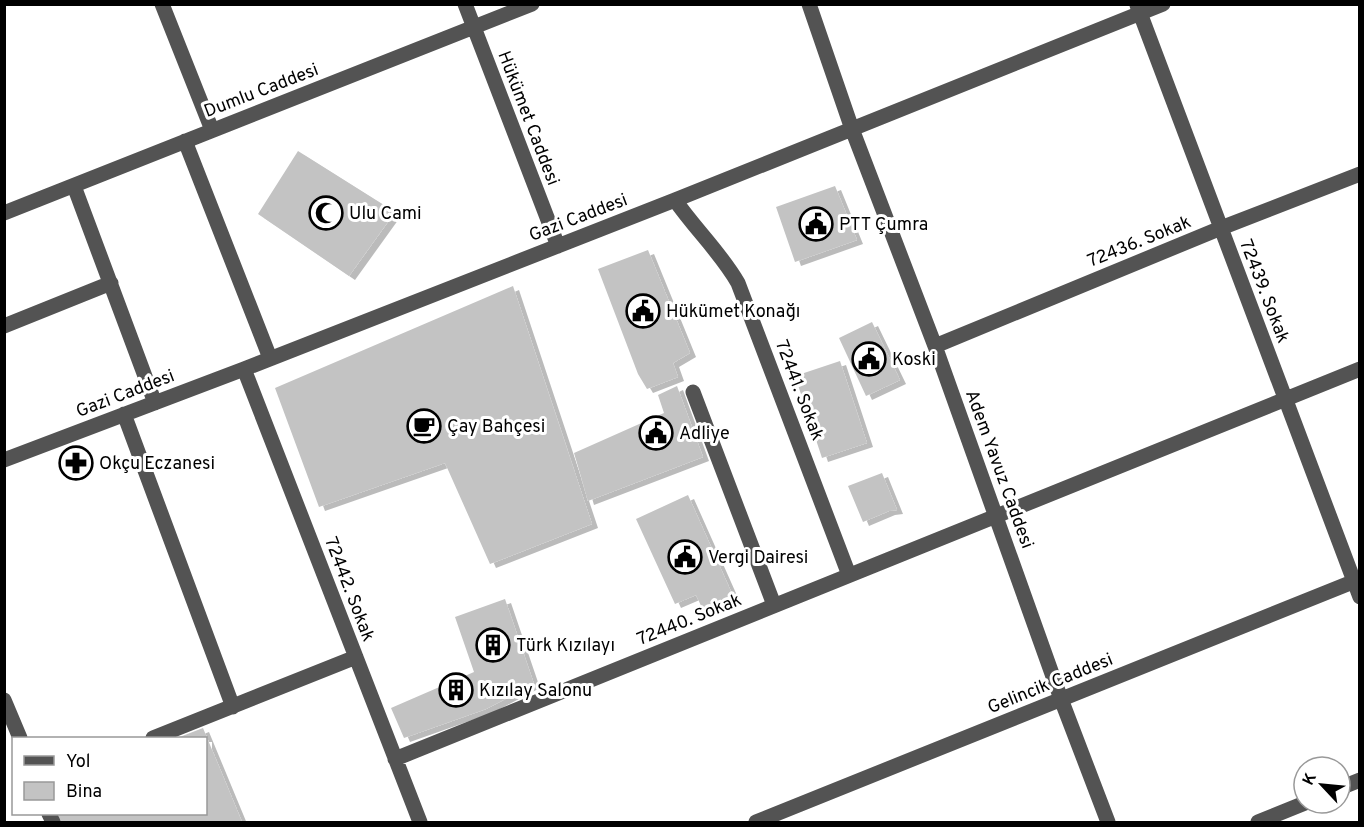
<svg xmlns="http://www.w3.org/2000/svg" width="1364" height="827" font-family="Overpass,sans-serif">
<style>
.building{fill:#c3c3c3;filter:url(#shadow)}
.lines{fill:none;stroke-linecap:round;stroke-linejoin:round}
.minor{stroke:#535353;stroke-width:15}
.labels{text-anchor:middle;stroke-width:6;stroke-linejoin:round;paint-order:stroke}
.street-label{font-size:18px;fill:#000;stroke:#fff}
.poi-label{font-size:18px;fill:#000;stroke:#fff;text-anchor:start}
</style>
<defs>
<filter id="shadow"><feDropShadow dx="6" dy="4" stdDeviation="0" flood-color="#0004"/></filter>
</defs>
<rect width="100%" height="100%" fill="#fff"/>
<path class="building" d="M298,151L395,212L349,276L258,214Z
M835,186L857,240L795,262L776,207Z
M648,250L690,353L673,363L678,377L647,389L638,374L598,269Z
M513,286L592,524L490,564L445,463L319,507L275,388Z
M872,322L900,380L866,396L839,338Z
M840,361L867,443L822,458L795,376Z
M677,386L703,457L588,501L574,453L664,413L658,395Z
M882,473L897,510L889,511L863,522L848,486Z
M688,495L733,596L703,610L696,595L675,604L636,519Z
M505,599L534,684L486,709L404,738L391,708L474,672L455,617Z
M203,728L242,822H53L49,814H206V738H177Z"/>
<g class="lines">
<path class="minor" d="M162,4L212,130
M465,4L558,246
M809,4L852,129L935,346L1061,699L1108,822
M1137,5L1360,597
M185,141L270,358
M74,186L155,403
M675,200C695,229 721,253 738,283L849,575
M4,213L532,4
M4,326L111,283
M935,346L1221,228L1360,174
M244,369L420,822
M693,392L774,605
M124,414L233,707
M4,460L244,369L675,200L1163,4
M4,700L20,738
M153,738L356,657
M395,759L1360,369
M1340,788L1360,780
M49,814L53,822
M756,822L1360,579
M1258,822L1305,803"/>
</g>
<defs>
<g id="mosque-ring" transform="scale(1.725)"><circle r="9.5" fill="#fff" stroke="#000" stroke-width="1.5"/><path d="M3.5-4.9A6 6 0 1 0 3.5 4.9A5 5 0 1 1 3.5-4.9Z" fill="#000"/></g>
<g id="civic-ring" transform="scale(1.725)"><circle r="9.5" fill="#fff" stroke="#000" stroke-width="1.5"/><path d="M-.6-6.5H3V-4.5H.6V-3L4-1V1h2V6H-6V1h2V-1L-.6-3ZM-1.2 2.5V6h2.4V2.5Z" fill="#000"/></g>
<g id="cafe-ring" transform="scale(1.725)"><circle r="9.5" fill="#fff" stroke="#000" stroke-width="1.5"/><path d="M-5.5-4.5H6V0H3Q3 3.5 0 3.5H-2.5Q-5.5 3.5-5.5 0ZM3-3.2v2h1.7v-2ZM-6 4.5H4V6H-6Z" fill="#000"/></g>
<g id="pharmacy-ring" transform="scale(1.725)"><circle r="9.5" fill="#fff" stroke="#000" stroke-width="1.5"/><path d="M-2-6h4v4h4v4h-4v4h-4v-4h-4v-4h4Z" fill="#000"/></g>
<g id="building-ring" transform="scale(1.725)"><circle r="9.5" fill="#fff" stroke="#000" stroke-width="1.5"/><path d="M-4-6H4V6H1V3H-1V6H-4ZM-2.5-4.3h1.7v1.8h-1.7ZM.8-4.3h1.7v1.8H.8ZM-2.5-1h1.7V.8h-1.7ZM.8-1h1.7V.8H.8Z" fill="#000"/></g>
</defs>
<g fill-rule="evenodd">
<use href="#mosque-ring" x="326" y="213"/>
<use href="#civic-ring" x="816" y="224"/>
<use href="#civic-ring" x="643" y="311"/>
<use href="#civic-ring" x="869" y="359"/>
<use href="#cafe-ring" x="424" y="426"/>
<use href="#civic-ring" x="656" y="433"/>
<use href="#pharmacy-ring" x="76" y="463"/>
<use href="#civic-ring" x="685" y="557"/>
<use href="#building-ring" x="493" y="645"/>
<use href="#building-ring" x="456" y="690"/>
</g>
<g class="labels">
<g class="street-label">
<text transform="translate(261 90) rotate(-21)" y="6">Dumlu Caddesi</text>
<text transform="translate(529 118) rotate(69)" y="6">Hükümet Caddesi</text>
<text transform="translate(578 217) rotate(-21)" y="6">Gazi Caddesi</text>
<text transform="translate(1139 241) rotate(-22)" y="6">72436. Sokak</text>
<text transform="translate(1265 291) rotate(69)" y="6">72439. Sokak</text>
<text transform="translate(800 390) rotate(69)" y="6">72441. Sokak</text>
<text transform="translate(125 393) rotate(-21)" y="6">Gazi Caddesi</text>
<text transform="translate(1000 469) rotate(70)" y="6">Adem Yavuz Caddesi</text>
<text transform="translate(350 589) rotate(69)" y="6">72442. Sokak</text>
<text transform="translate(689 619) rotate(-22)" y="6">72440. Sokak</text>
<text transform="translate(1050 683) rotate(-22)" y="6">Gelincik Caddesi</text>
</g>
<g class="poi-label">
<text x="349" y="219">Ulu Cami</text>
<text x="839" y="230">PTT Çumra</text>
<text x="666" y="317">Hükümet Konağı</text>
<text x="892" y="365">Koski</text>
<text x="447" y="432">Çay Bahçesi</text>
<text x="679" y="439">Adliye</text>
<text x="99" y="469">Okçu Eczanesi</text>
<text x="708" y="563">Vergi Dairesi</text>
<text x="516" y="651">Türk Kızılayı</text>
<text x="479" y="696">Kızılay Salonu</text>
</g>
</g>
<rect width="1364" height="827" fill="none" stroke="#000000" stroke-width="12"/>
<rect x="12" y="737" width="195" height="78" fill="#ffffff" stroke="#999999" stroke-width="1.5"/>
<rect x="24" y="756" width="30" height="9" fill="#535353" stroke="#999999" stroke-width="1.5"/>
<text x="66" y="767" font-size="18" fill="#000000">Yol</text>
<rect x="24" y="782" width="30" height="18" fill="#c3c3c3" stroke="#999999" stroke-width="1.5"/>
<text x="66" y="797" font-size="18" fill="#000000">Bina</text>
<g transform="translate(1322 785) rotate(296)"><circle r="28" fill="#ffffff" stroke="#999999" stroke-width="1.5"/>
<path d="M0-4.5L10 22L0 15L-10 22Z" fill="#000000"/>
<text y="-9" font-size="16" font-weight="bold" text-anchor="middle" fill="#000000">K</text>
</g>
</svg>
